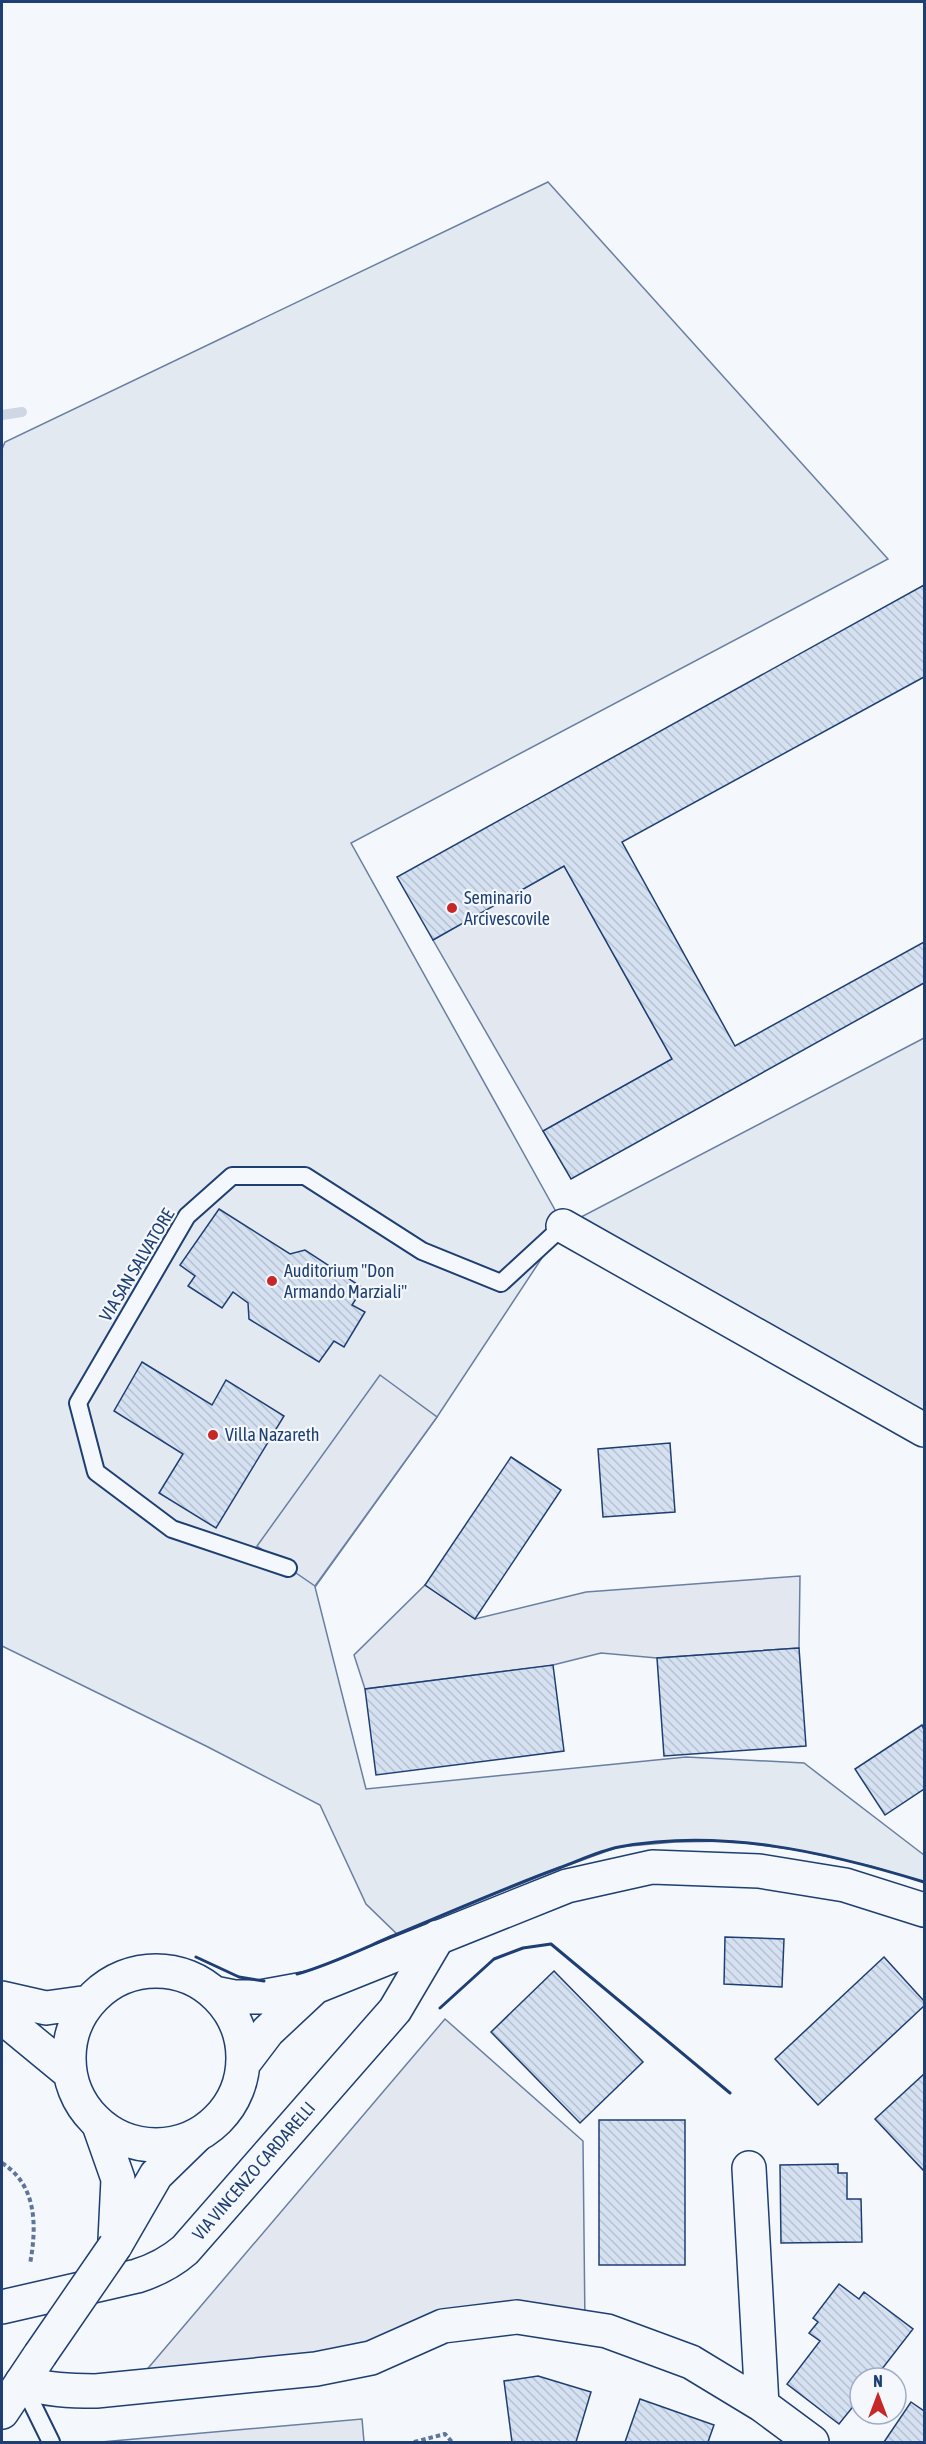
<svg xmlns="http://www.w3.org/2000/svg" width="926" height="2444" font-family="'Asap Condensed',sans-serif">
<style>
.green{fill:#e3e9f0;stroke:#687fa3;stroke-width:1.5}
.parking{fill:#e3e8f0;stroke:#687fa3;stroke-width:1.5}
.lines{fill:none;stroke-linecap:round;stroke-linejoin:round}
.stream{stroke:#cfd7e4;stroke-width:10}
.building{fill:url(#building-back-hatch);stroke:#1d3f73;stroke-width:1.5}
.lane-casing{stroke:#1d3f73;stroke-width:20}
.street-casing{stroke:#1d3f73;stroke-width:36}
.secondary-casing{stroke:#1d3f73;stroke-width:36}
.primary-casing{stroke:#1d3f73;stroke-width:36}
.path{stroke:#5e769c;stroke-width:4;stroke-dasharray:4.5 3;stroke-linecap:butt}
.lane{stroke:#f4f7fb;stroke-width:16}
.street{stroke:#f4f7fb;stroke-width:33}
.secondary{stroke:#f4f7fb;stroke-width:33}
.primary{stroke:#f4f7fb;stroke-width:33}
.secondary-bridge-casing{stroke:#1d3f73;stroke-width:36;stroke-linecap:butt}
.secondary-bridge{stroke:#f4f7fb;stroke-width:33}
.wall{stroke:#1d3f73;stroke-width:3}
.poi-dot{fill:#c62828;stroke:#f4f7fb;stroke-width:2}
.labels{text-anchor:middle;stroke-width:4.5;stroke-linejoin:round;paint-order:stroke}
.poi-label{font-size:18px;fill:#1d3f73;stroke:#f4f7fb;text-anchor:start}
.street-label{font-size:18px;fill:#1d3f73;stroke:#f4f7fb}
</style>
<defs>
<pattern id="building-back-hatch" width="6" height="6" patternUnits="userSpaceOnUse" patternTransform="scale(1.5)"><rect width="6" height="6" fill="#d5e0f0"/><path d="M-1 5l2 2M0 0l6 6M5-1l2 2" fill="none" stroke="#b6c1d1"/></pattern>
</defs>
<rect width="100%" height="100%" fill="#f4f7fb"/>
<path class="green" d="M548,182L888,559L351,843L564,1226L924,1038V1430L563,1226L437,1417L315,1587L366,1789L686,1757L804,1763L924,1855V1882L871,1866L797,1850L732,1841L675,1842L618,1847L547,1873L397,1934L366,1904L320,1805L206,1746L2,1646V449L5,442Z"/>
<path class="parking" d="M564,866L672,1059L543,1131L433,940Z
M380,1375L437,1417L315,1586L257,1546Z
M800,1576L799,1648L657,1658L601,1653L549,1666L365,1689L354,1655L425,1585L475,1619L586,1592Z
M445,2019L583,2141L585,2327L517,2317L371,2358L132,2387Z
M362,2419L364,2442H101Z"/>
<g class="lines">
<path class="stream" d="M2,415L22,412"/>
</g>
<path class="building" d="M924,585V677L622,842L735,1046L924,942V983L571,1179L543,1131L672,1059L564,866L433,940L397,877Z
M219,1209L290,1254L305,1250L363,1288L352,1305L365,1312L344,1347L334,1341L319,1362L249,1319L248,1303L233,1292L222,1308L188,1286L195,1276L180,1265Z
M142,1362L212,1405L226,1380L284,1416L216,1528L159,1493L183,1454L114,1411Z
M670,1443L675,1512L603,1517L598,1449Z
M511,1457L561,1490L475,1619L425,1585Z
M799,1648L806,1746L664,1756L657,1658Z
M553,1665L564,1751L376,1775L365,1689Z
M922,1725L924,1730V1789L885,1815L855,1769Z
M725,1937L784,1939L782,1987L724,1984Z
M884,1957L924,2001V2006L818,2105L775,2059Z
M554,1971L643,2062L580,2123L491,2032Z
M924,2074V2171L875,2119Z
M599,2120H685V2265H599Z
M838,2164V2173H847V2199H861L862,2242L781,2243L780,2165Z
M839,2284L859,2299L864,2292L913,2329L875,2378H860V2398L839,2424L787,2384L820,2341L809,2333L818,2322L813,2318Z
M538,2376L591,2392L576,2442H512L504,2381Z
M640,2399L714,2425L708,2442H625Z
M911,2402L924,2411V2442H884Z"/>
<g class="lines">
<g class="lane-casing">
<path id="lane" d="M288,1568L172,1529L96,1472L78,1403L187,1216L232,1176H305L422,1251L501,1283L563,1226
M22,2383L51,2442"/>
</g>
<g class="street-casing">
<path id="street" d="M563,1226L924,1430
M749,2168L762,2405
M2,2307L137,2276C156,2270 170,2263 185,2250L395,2010L438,1937
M22,2382C47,2390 70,2391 96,2391L316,2369L371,2358L443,2326L517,2317L607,2331L691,2362L762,2405L812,2442"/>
</g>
<g class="secondary-casing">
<path id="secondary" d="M99,2125L118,2179L115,2240
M115,2246L156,2175L196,2136
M2,2412L40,2355"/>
</g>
<g class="primary-casing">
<path id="primary" d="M69 2058a87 87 0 1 1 174 0a87 87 0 1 1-174 0Z
M214,1993L234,1997H260L315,1987L567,1886L652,1867L759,1871L845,1885L924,1910
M2,1998L46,2008L89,2002
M2,2017L70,2073
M243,2064L268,2031L315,1987"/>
</g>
<path class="path" d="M2,2163C37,2185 37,2226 30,2264
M414,2442L445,2434L452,2442"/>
<use href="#lane" class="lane"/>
<use href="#street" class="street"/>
<use href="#secondary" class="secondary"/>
<use href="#primary" class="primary"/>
<g class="secondary-bridge-casing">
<path id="secondary-bridge" d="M40,2355L115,2246"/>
</g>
<use href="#secondary-bridge" class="secondary-bridge"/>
<path class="wall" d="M196,1957L239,1977L264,1981
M297,1974C329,1965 360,1950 390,1937C446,1914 502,1889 559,1868C578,1861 599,1851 619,1847C721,1828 827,1852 924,1882
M440,2008L494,1959L523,1948L551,1944L730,2093"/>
</g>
<g class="poi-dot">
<circle cx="452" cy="908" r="6"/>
<circle cx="272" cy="1281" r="6"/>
<circle cx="213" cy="1435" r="6"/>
</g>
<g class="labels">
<g class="poi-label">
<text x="464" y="904">Seminario<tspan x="464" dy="21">Arcivescovile</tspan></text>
<text x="284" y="1277">Auditorium "Don<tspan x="284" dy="21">Armando Marziali"</tspan></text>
<text x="225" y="1441">Villa Nazareth</text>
</g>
<g class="street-label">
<text transform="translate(137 1265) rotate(-59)" y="6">VIA SAN SALVATORE</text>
<text transform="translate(254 2171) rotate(-49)" y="6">VIA VINCENZO CARDARELLI</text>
</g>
</g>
<rect width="926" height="2444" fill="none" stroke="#1d3f73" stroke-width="6"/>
<g transform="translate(878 2396)"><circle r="28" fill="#f4f7fb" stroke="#9eadc5" stroke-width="1.5"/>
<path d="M0-4.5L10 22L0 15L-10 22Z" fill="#c62828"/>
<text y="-9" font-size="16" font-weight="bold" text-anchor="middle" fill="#1d3f73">N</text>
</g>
</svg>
